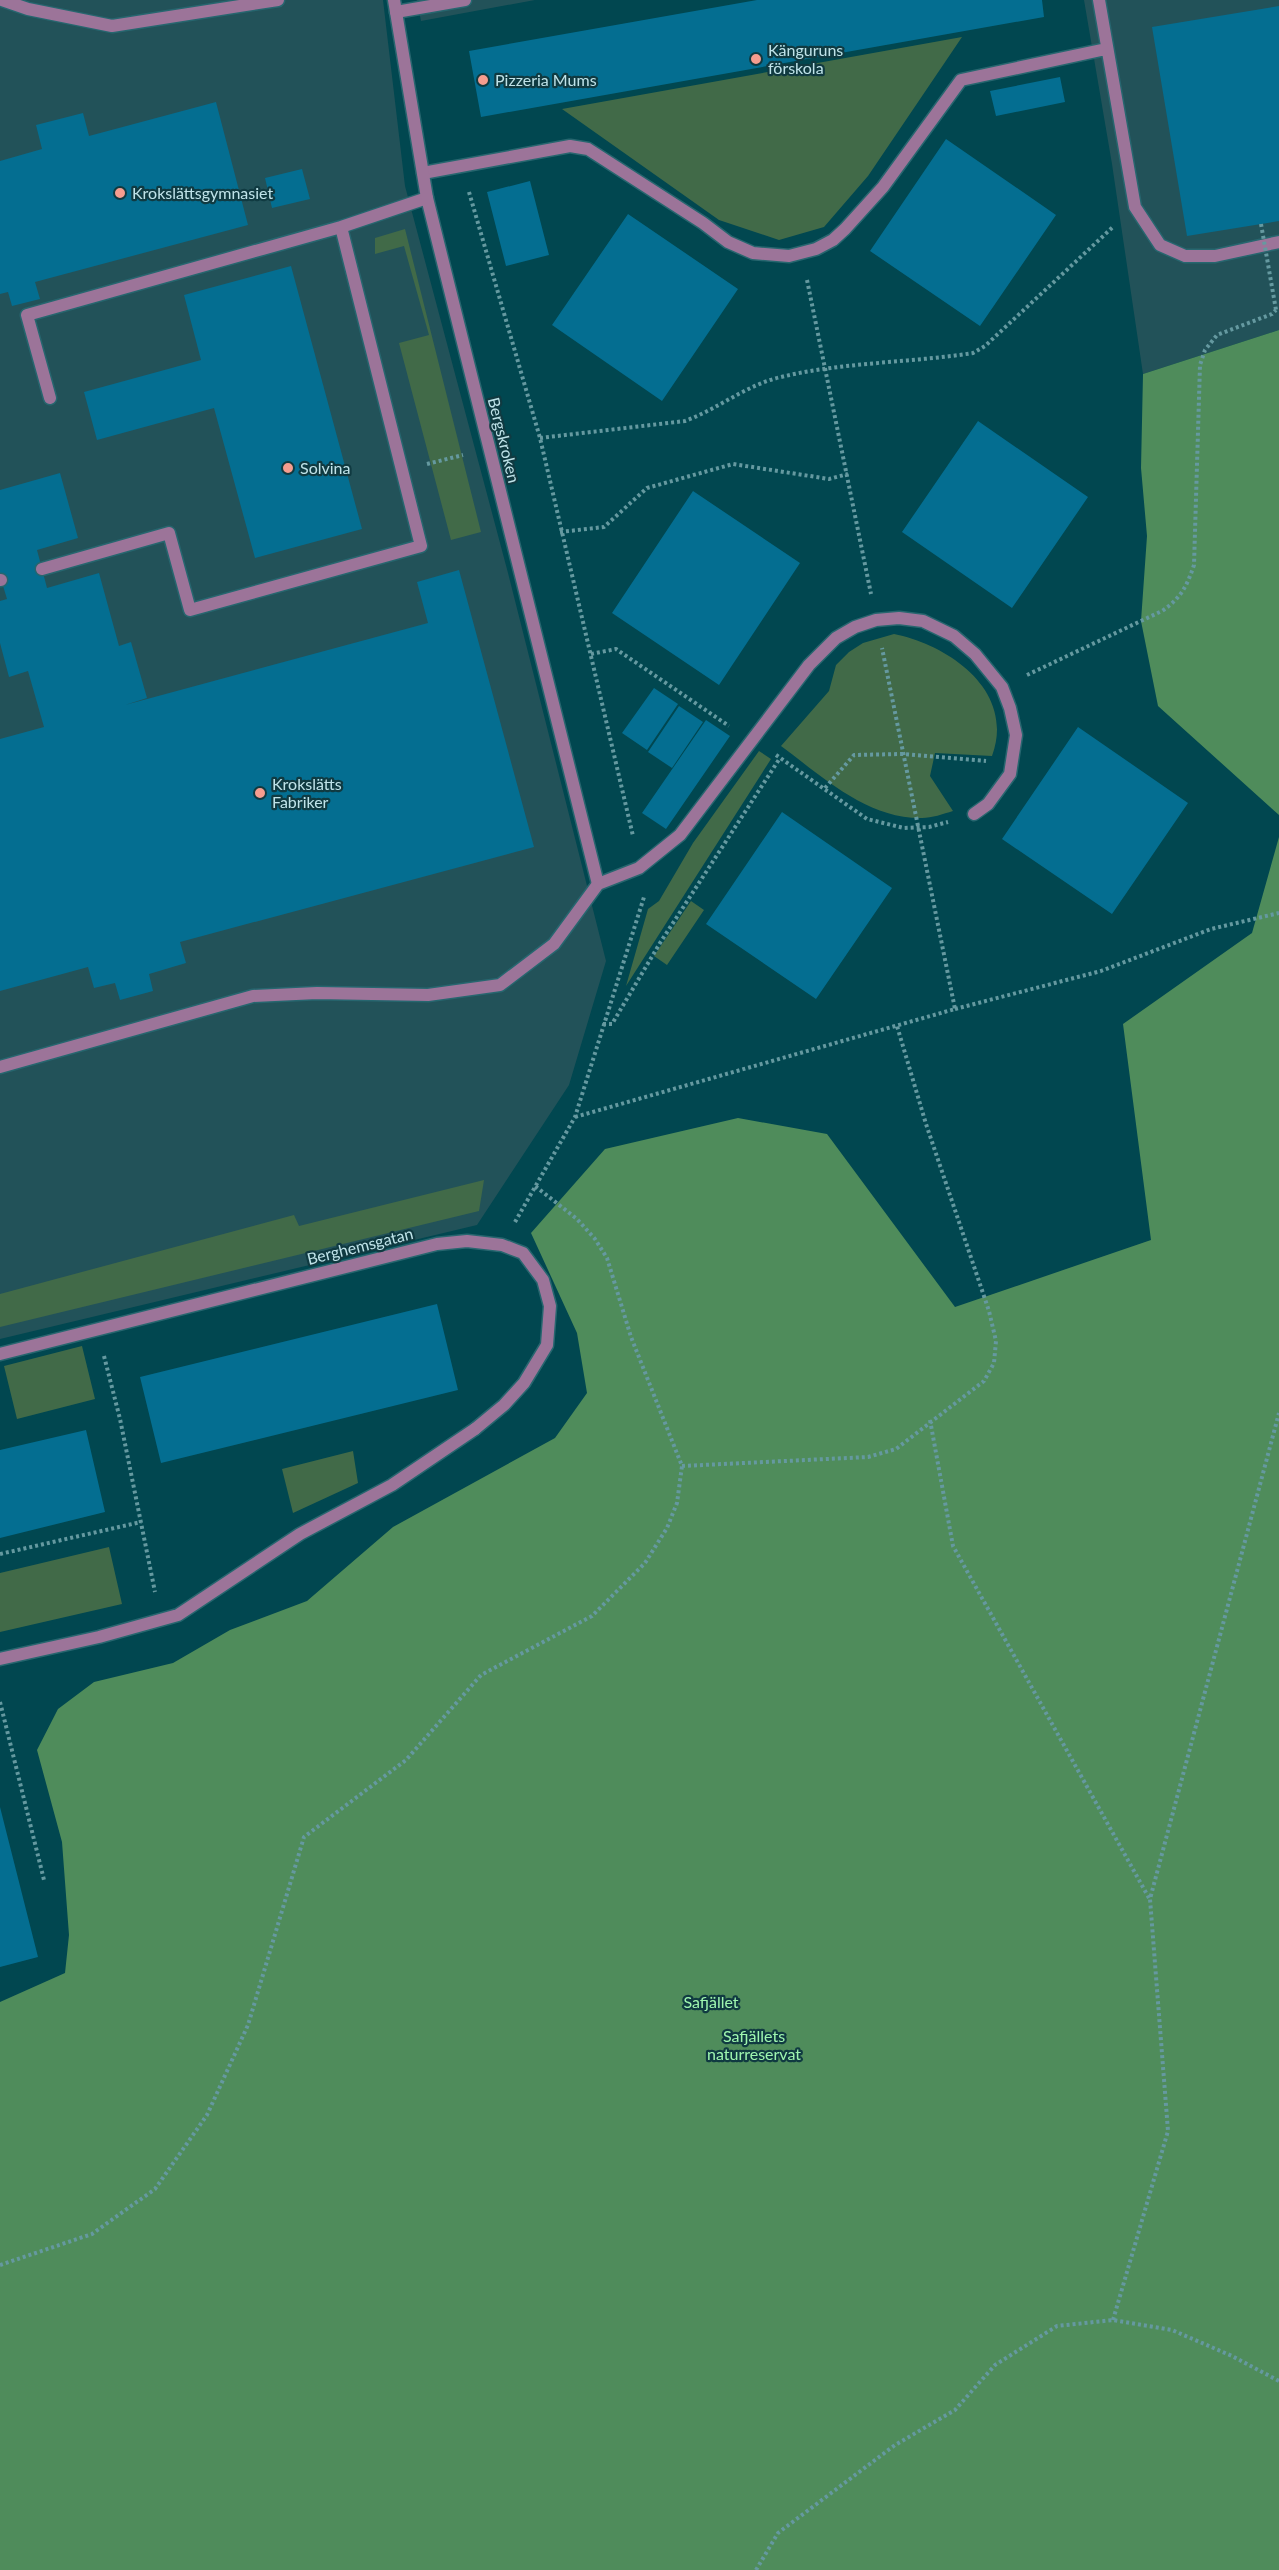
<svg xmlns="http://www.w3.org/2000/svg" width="1279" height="2570" font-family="Lato,sans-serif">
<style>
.built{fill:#225259}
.green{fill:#416a48}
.forest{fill:#4f8c5b}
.building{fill:#046e91}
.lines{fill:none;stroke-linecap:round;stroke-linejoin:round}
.service-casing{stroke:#27666f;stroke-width:15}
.minor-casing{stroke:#27666f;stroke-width:15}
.path{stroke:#6599a0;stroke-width:4;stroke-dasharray:3 3;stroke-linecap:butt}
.service{stroke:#9c7499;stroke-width:12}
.minor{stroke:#9c7499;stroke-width:12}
.path-bridge{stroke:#6599a0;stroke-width:4;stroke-dasharray:3 3;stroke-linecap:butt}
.poi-dot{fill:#f59d8f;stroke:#103a41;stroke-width:2}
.labels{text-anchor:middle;stroke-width:4.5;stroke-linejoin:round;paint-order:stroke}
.poi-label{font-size:16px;fill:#bfe3e9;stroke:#103a41;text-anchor:start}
.street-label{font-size:16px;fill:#bfe3e9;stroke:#103a41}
.park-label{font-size:16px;fill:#9ff6af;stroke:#103a41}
</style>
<rect width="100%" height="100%" fill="#014750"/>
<path class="built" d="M0,0H383L405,186L508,573L606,961L569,1085L477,1225L0,1339Z
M417,0H535L421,21Z
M1084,0H1279V330L1143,374L1112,164Z"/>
<path class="green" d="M962,37L868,176L824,227L779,240L719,220L562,109Z
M405,229L481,532L451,540L399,343L429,335L404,246L375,254V238Z
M894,634C949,645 1016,691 992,756L935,753L930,776L953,811C943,814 932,818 922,818C867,819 823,777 781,746L829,691L836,665L849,652L863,643Z
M759,751L771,759L626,986L648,909L659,901L693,843Z
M691,901L704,910L667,965L654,956Z
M484,1180L479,1211L0,1327V1294L294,1215L299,1226Z
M82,1346L95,1399L17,1419L4,1366Z
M353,1451L358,1483L293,1513L282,1469Z
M109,1547L122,1604L0,1632V1573Z"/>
<path class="forest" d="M1279,330V815L1158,706L1141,621L1147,536L1141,468L1143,374Z
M1279,837V2570H0V2002L65,1973L69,1935L62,1842L37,1750L58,1709L94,1682L173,1663L230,1630L307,1601L393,1527L555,1438L587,1393L577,1333L531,1233L605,1149L738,1118L827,1134L955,1307L1151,1240L1123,1024L1252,933Z"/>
<path class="building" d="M757,0H1042L1044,17L481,117L469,51Z
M1279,6V221L1187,236L1152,27Z
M1060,77L1065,102L996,116L990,91Z
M216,102L248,225L35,282L40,299L12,306L8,292L0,294V161L42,149L36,125L83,113L89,136Z
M946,139L1056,215L980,326L870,251Z
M302,169L310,199L272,208L265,178Z
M530,181L549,255L506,266L487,192Z
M628,214L738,289L662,401L552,325Z
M291,266L362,529L255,558L214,408L97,440L84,392L201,360L184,295Z
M978,421L1088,497L1012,608L902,532Z
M60,473L78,538L37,550L47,588L99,573L119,646L131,642L147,698L125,705L428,623L417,582L459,570L534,847L180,942L186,963L149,974L153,991L120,1000L115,983L94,988L88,967L0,991V739L44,727L28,671L9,677L0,643V601L7,599L0,576V490Z
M693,491L800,563L719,685L612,613Z
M654,688L678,704L647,750L622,733Z
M679,706L703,722L672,768L648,752Z
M706,720L730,736L666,829L642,813Z
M1078,727L1188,803L1112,914L1002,839Z
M782,812L892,888L816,999L706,924Z
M437,1304L458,1390L161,1463L140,1377Z
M86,1430L105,1512L0,1538V1450Z
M0,1807L38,1957L0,1967Z"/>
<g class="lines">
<g class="service-casing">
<path id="service" d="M2,0L28,9L112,26L278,0
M1099,0L1135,207L1160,245L1185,256H1215L1279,242
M396,12L465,0
M423,173L570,146L588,149L703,223L728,242L753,253L789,256L816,249L833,240L845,229L883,187L961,80L1106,49
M50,398L27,315L341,227L427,198
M42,569L169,533L190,610L421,546L341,227
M0,580H1
M0,1067L253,996L317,993L428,995L500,985L554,944L598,884L639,868L680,835L809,665L836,638L855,627L876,620L899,618L923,621L954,636L975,654L1002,687L1010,708L1016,735L1010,774L988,804L974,814
M0,1659L99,1637L178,1615L300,1534L392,1485L475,1429"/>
</g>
<g class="minor-casing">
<path id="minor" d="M394,0L427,198L598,884
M0,1354L437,1244L467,1241L502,1245L523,1253L543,1280L550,1306L547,1345L524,1383L504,1405L475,1429"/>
</g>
<path class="path" d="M469,192L540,438L633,836
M807,280L871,594
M540,438L685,421C718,409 746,385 781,377C843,362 909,363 973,353L985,346L1114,226
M427,464L463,455
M560,532L604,527L647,488L733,464L829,479L848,474
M591,654L616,649L729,726
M1027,675L1162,611C1181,598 1187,586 1194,565L1200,365L1205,350L1217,335L1272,314L1276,310
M776,755L867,819L904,828L929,827L948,822
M825,788L854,755L903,754L986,761
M955,1009L1101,971L1211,929L1279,913
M603,1024H612L660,943L780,758
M575,1117L955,1009L882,648
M515,1222L575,1117L644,897
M104,1356L120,1419L155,1592
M930,1420L953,1546L1149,1898
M682,1466L868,1457L896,1449L984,1381L994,1363L996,1341L989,1311L926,1124L897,1026
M0,1554L141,1522
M0,1702L44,1880
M0,2265L92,2234L155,2189L207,2115L248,2025L304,1837L406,1760L481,1675L592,1616L645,1563L667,1528L677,1503L682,1466L631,1337L607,1258L595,1239L577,1219L535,1186
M1113,2320L1168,2131L1150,1899L1279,1413
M756,2570L778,2533L895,2445L955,2410L995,2365L1057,2326L1113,2320L1172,2330L1232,2356L1279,2381"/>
<use href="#service" class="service"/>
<use href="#minor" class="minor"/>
<path class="path-bridge" d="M1261,224L1276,310"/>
</g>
<g class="poi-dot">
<circle cx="756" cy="59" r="6"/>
<circle cx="483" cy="80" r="6"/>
<circle cx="120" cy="193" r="6"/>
<circle cx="288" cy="468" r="6"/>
<circle cx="260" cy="793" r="6"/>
</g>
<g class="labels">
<g class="poi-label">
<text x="768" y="56">Känguruns<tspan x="768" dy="18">förskola</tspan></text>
<text x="495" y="86">Pizzeria Mums</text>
<text x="132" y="199">Krokslättsgymnasiet</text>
<text x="300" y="474">Solvina</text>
<text x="272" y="790">Krokslätts<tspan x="272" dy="18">Fabriker</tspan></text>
</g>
<g class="street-label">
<text transform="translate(504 440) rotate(76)" y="6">Bergskroken</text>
<text transform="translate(360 1246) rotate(-14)" y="6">Berghemsgatan</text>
</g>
<g class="park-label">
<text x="711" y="2008">Safjället</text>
<text x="754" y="2042">Safjällets<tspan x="754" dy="18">naturreservat</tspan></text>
</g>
</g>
</svg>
